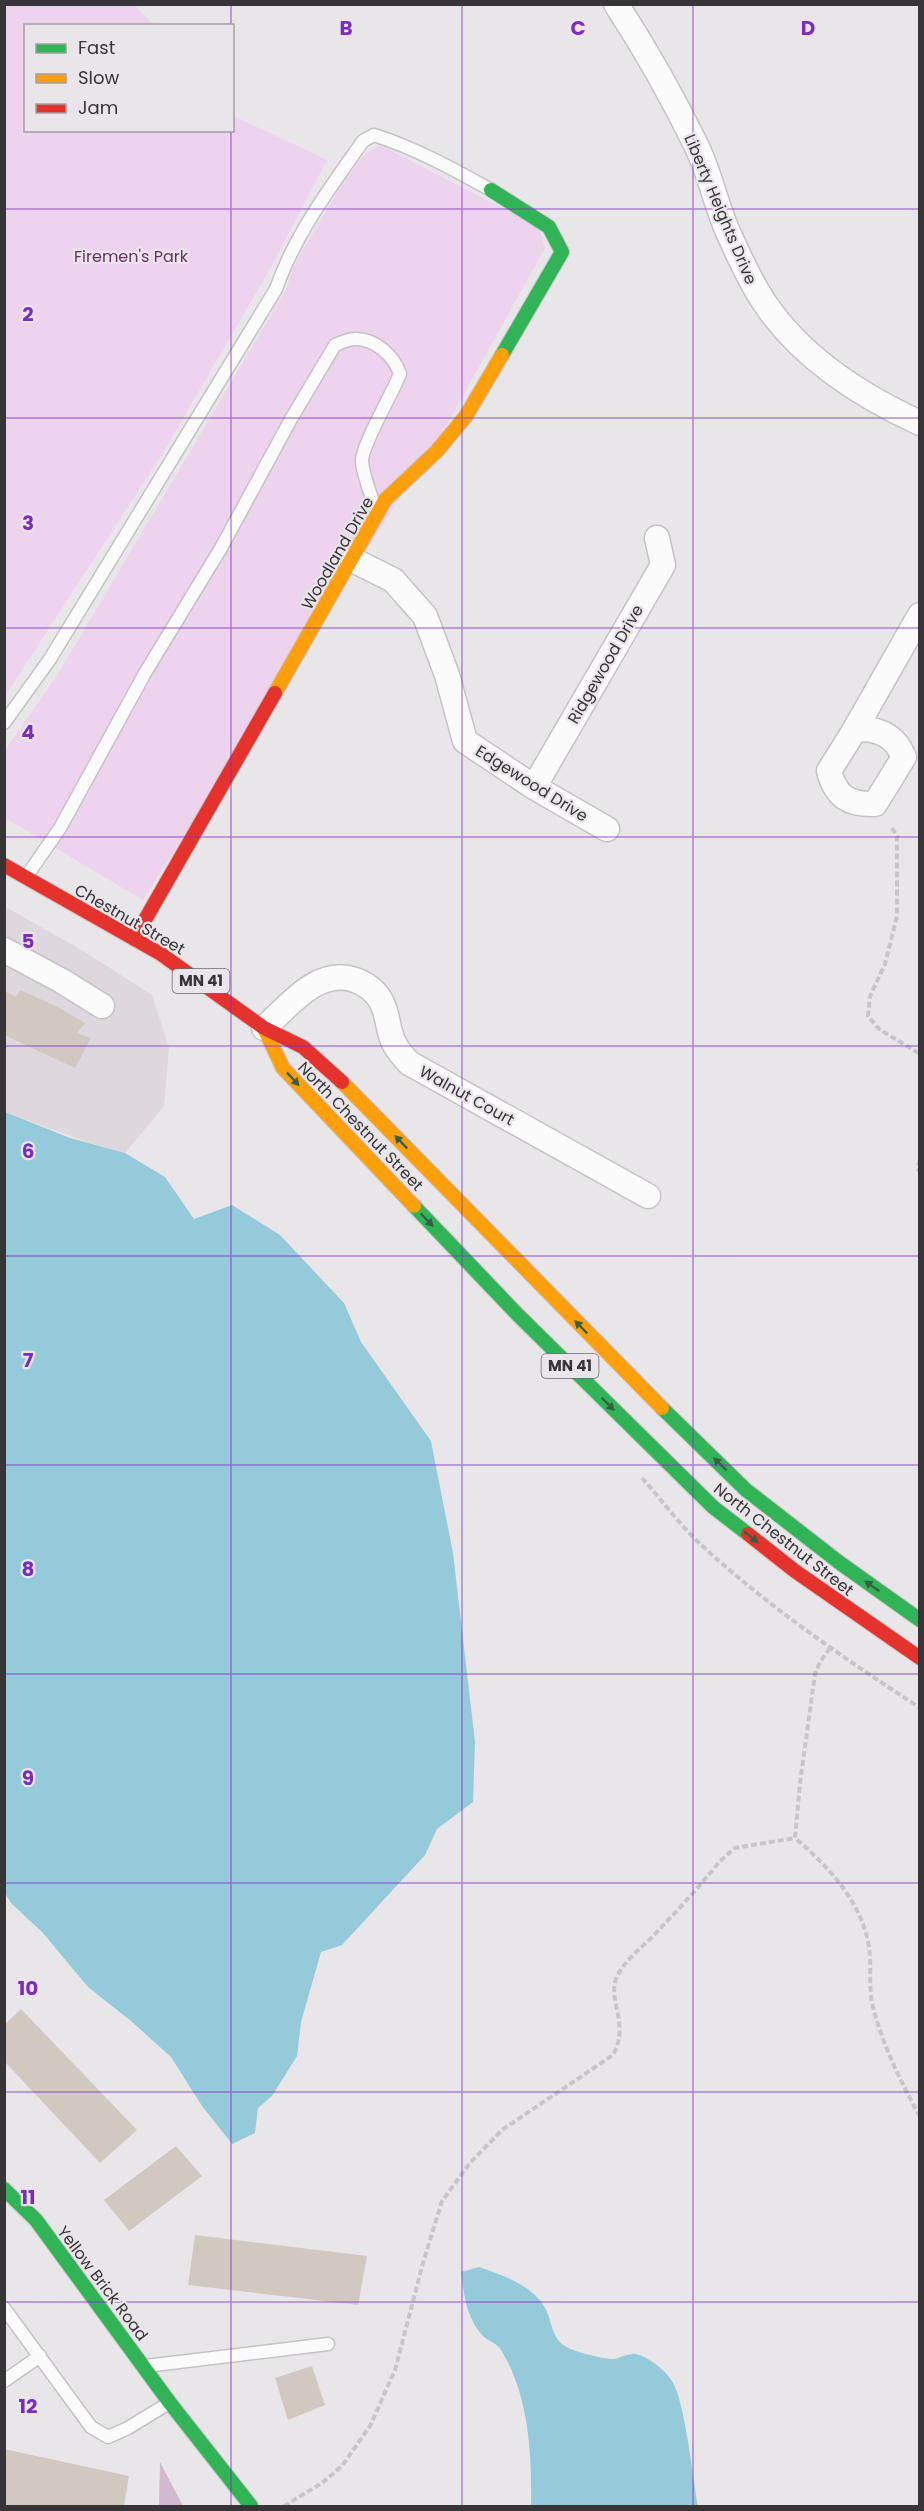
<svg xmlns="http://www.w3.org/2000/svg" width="924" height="2511" font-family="Poppins,sans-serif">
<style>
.built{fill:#ded7de}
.green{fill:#eed3ee}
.forest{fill:#d2b8d1}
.water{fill:#95cada}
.building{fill:#d1c9c0}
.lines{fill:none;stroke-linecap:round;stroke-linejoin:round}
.lane-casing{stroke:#c5c2c5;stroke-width:15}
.street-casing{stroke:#c5c2c5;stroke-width:27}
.fast-casing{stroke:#c5c2c5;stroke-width:16}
.slow-casing{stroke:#c5c2c5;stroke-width:16}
.jam-casing{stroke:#c5c2c5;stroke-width:16}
.path{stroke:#c7c6c7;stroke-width:4;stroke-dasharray:6 3;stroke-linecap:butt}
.lane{stroke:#fcfbfc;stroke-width:12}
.street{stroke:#fcfbfc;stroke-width:24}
.fast{stroke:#30b455;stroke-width:14}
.slow{stroke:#ff9f0a;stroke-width:14}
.jam{stroke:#e5322d;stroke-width:14}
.oneway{fill:#356142}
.grid{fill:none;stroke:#7b2cbf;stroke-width:1.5;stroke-opacity:0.55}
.labels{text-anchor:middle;stroke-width:4.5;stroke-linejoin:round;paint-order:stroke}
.shield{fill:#eae5ea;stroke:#6d6a6d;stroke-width:1.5}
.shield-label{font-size:15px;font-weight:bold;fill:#373537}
.street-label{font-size:16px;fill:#373537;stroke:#eae5ea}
.park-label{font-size:16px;fill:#673068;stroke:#eae5ea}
.grid-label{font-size:20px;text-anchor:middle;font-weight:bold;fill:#7b2cbf;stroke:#eae5ea;stroke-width:4.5;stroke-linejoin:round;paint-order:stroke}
</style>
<rect width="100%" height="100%" fill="#e9e6e9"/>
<path class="built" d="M4,906L85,952L152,995L169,1048L164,1106L125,1153L90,1143L5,1112Z"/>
<path class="green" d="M5,4L135,5L155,25L26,26V130H232L233,112L236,117L327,160L271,267L164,451L5,696Z
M380,145L538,226L545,248L449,421L143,900L5,818V750L58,674L286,290L293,267L341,186L362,157Z"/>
<path class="forest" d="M160,2462L183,2506H159Z"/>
<path class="water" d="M5,1112L70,1138L125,1153L165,1177L194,1219L232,1205L280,1235L344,1303L361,1342L431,1441L453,1553L475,1742L473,1802L437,1829L425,1855L342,1945L321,1952L301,2022L297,2056L272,2096L258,2108L255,2133L232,2144L202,2106L171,2057L131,2021L88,1987L43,1933L11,1903L5,1893Z
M479,2267C502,2275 530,2284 544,2306C552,2319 551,2338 565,2346C574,2352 603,2359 614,2359C621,2358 629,2353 636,2354C649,2357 665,2370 672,2381C685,2401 693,2480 698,2506H531C532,2455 529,2395 501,2350C497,2343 488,2341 483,2336C466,2318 464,2294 461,2272Z"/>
<path class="building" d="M20,990L58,1007L85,1023L77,1033L91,1038L75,1068L4,1035V991L16,997Z
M21,2009L137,2130L100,2163L4,2061V2025Z
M176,2146L202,2176L129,2231L104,2200Z
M195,2235L367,2256L358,2305L188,2285Z
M312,2366L325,2405L288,2420L275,2378Z
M4,2449L129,2476L124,2506H4Z"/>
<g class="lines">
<g class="lane-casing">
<path id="lane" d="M4,723L50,659L276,289C295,234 330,188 363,141L374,135C415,148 453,169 491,190
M26,877L60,828L145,673L221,548L291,419L335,345C341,343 348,339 354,339C375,338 394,356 400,374C393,392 361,447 362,461C363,477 371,492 374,507
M4,2308L91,2427L108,2437L128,2428L169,2403
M146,2366L328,2344
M4,2381L40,2356"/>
</g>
<g class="street-casing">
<path id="street" d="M616,4C646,50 673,98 697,147C710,174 716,205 728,232C739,257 751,283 766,305C803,359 861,396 920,423
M353,560L393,580L425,616L447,675L465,741L534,787L607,829
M865,729C885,731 896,739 904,757L875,804C849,805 836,797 829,771L854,731Z
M854,731L920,615
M534,787L663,565L657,538
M4,950L62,981L102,1006
M264,1028C288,1007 316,969 352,979C365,983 375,990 381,1001C387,1012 387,1021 390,1032C393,1045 400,1053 409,1063L648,1196"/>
</g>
<g class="fast-casing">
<path id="fast" d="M491,190L549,227L562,252L502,355
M414,1206L518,1315L713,1507L748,1534
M662,1408L746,1490L840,1563L920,1620
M4,2189L36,2220L170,2403L251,2506"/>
</g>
<g class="slow-casing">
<path id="slow" d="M275,693L385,500L437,451L466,416L502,355
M264,1028L283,1068L414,1206
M342,1082L662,1408"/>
</g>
<g class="jam-casing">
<path id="jam" d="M4,865L161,954L264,1028L303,1047L342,1082
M134,939L275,693
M748,1534L795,1571L920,1658"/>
</g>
<path class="path" d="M892,828L897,836V916L885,964L870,996L868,1016L879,1029L920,1054
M920,1160L917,1168L920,1171
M642,1478C660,1498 677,1521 696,1540C764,1604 841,1656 920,1708
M830,1648L820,1662L815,1674L800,1783L795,1838C828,1866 862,1902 869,1947C872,1967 868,1987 873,2007C883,2046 901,2082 920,2117
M284,2506L322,2483L342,2466L370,2426L395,2370L423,2263L442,2201L470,2163L502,2130L613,2055C630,2024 608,2002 616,1979C623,1961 643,1947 656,1933C678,1910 700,1886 720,1861L735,1848L795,1838"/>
<use href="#lane" class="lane"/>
<use href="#street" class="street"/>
<use href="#fast" class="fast"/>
<use href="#slow" class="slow"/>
<use href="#jam" class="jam"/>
</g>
<defs><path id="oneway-solid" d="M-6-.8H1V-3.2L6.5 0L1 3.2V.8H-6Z" transform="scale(1.5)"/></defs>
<g class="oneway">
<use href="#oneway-solid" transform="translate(293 1079) rotate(47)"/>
<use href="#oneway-solid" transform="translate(401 1142) rotate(-134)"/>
<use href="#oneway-solid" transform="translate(427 1220) rotate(46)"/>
<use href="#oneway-solid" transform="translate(581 1327) rotate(-134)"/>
<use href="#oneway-solid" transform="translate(608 1404) rotate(45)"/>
<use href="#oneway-solid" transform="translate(720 1464) rotate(-136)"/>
<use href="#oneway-solid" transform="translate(751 1537) rotate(38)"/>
<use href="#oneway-solid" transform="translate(872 1586) rotate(-145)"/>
</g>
<path class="grid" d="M231,4V26M462,4V2506M693,4V2506M231,130V2506M4,209H920M4,418H920M4,628H920M4,837H920M4,1046H920M4,1256H920M4,1465H920M4,1674H920M4,1883H920M4,2092H920M4,2302H920"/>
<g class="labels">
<g class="shield">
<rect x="172.5" y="969" width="57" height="24" rx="4.5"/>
<rect x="541.5" y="1354" width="57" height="24" rx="4.5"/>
</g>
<g class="shield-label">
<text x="201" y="986">MN 41</text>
<text x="570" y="1371">MN 41</text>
</g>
<g class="street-label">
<text transform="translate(721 209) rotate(67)" y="6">Liberty Heights Drive</text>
<text transform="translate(337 553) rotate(-60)" y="6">Woodland Drive</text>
<text transform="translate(605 664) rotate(-60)" y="6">Ridgewood Drive</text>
<text transform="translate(532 783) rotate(32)" y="6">Edgewood Drive</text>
<text transform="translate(130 919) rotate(30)" y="6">Chestnut Street</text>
<text transform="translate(467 1095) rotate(29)" y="6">Walnut Court</text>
<text transform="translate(361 1126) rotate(46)" y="6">North Chestnut Street</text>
<text transform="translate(784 1539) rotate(38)" y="6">North Chestnut Street</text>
<text transform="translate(103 2283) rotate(53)" y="6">Yellow Brick Road</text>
</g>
<g class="park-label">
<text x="131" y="262">Firemen's Park</text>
</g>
</g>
<g class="grid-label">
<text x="346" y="35">B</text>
<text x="578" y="35">C</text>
<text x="808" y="35">D</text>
<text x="28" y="321">2</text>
<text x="28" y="530">3</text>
<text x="28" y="739">4</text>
<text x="28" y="948">5</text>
<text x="28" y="1158">6</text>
<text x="28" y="1367">7</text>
<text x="28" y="1576">8</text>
<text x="28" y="1785">9</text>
<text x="28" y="1995">10</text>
<text x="28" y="2204">11</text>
<text x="28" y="2413">12</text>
</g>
<rect width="924" height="2511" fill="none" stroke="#373537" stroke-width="12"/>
<rect x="24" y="24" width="210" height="108" fill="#eae5ea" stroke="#a29fa2" stroke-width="1.5"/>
<rect x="36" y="44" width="30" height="9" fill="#30b455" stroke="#a29fa2" stroke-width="1.5"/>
<text x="78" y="54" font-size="18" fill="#373537">Fast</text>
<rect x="36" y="74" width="30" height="9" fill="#ff9f0a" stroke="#a29fa2" stroke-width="1.5"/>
<text x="78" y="84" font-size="18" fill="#373537">Slow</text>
<rect x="36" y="104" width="30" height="9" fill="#e5322d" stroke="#a29fa2" stroke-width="1.5"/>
<text x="78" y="114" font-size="18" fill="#373537">Jam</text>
</svg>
